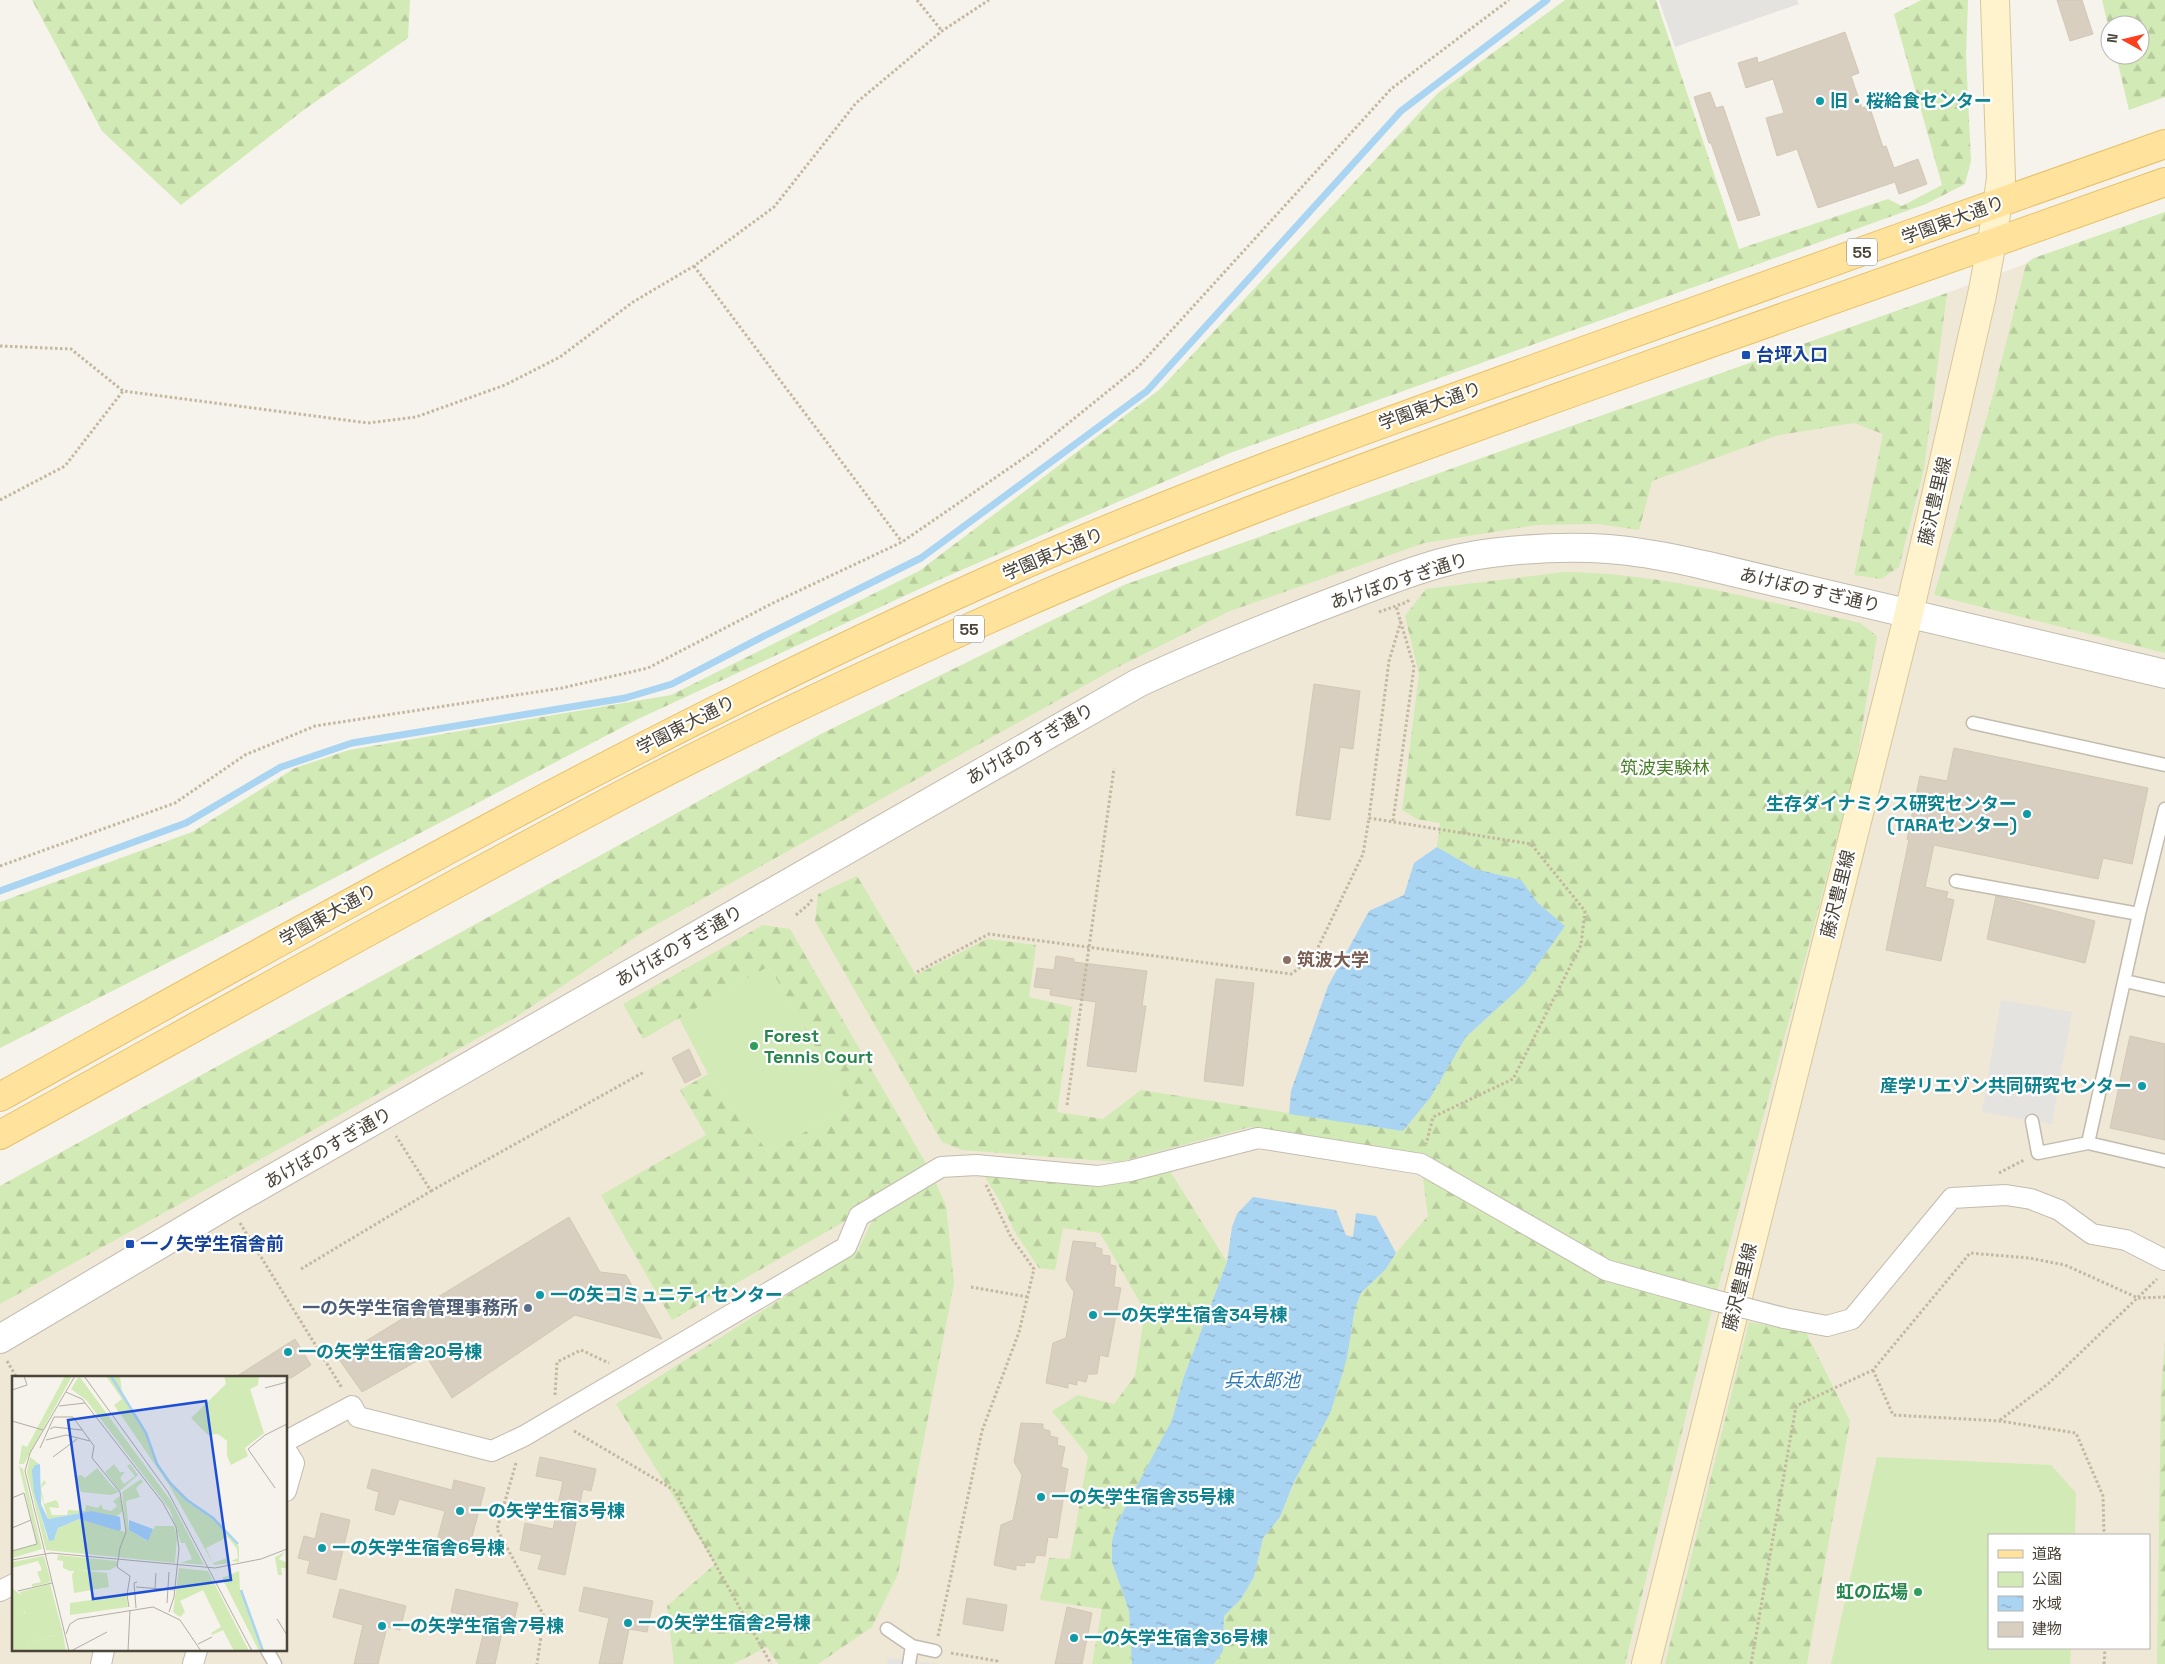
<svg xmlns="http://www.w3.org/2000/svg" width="2165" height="1664" font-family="'Space Grotesk','Noto Sans JP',sans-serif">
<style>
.education{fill:#efe8d6;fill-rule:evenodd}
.green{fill:#d2eab5}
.forest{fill:url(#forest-firs)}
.parking{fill:#e5e3e0}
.water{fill:url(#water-ripples)}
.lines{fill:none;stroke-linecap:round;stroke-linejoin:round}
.stream{stroke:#a9d4f2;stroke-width:7}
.building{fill:#d8cfc1;stroke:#d3c7b4}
.service-casing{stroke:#c2bbae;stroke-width:15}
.pedestrian-casing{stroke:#c2bbae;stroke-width:22}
.tertiary-casing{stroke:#c2bbae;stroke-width:30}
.secondary-casing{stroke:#d6c79b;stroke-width:30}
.primary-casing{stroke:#e6c16a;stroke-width:30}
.path{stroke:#c4b79f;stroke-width:3;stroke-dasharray:2.5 2.5;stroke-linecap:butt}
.service{stroke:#fff;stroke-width:12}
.pedestrian{stroke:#fff;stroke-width:20}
.tertiary{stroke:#fff;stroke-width:28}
.secondary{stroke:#fff3cd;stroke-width:28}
.primary{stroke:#ffe39c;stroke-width:28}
.pedestrian-bridge-casing{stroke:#c2bbae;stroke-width:22;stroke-linecap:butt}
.pedestrian-bridge{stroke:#fff;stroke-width:20}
.culture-dot{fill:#0f9aa8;stroke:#fff;stroke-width:2}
.transit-dot{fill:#1a4fb4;stroke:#fff;stroke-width:2}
.education-dot{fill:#8d6e63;stroke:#fff;stroke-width:2}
.leisure-dot{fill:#2e9e5b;stroke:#fff;stroke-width:2}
.service-dot{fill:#5c6f8a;stroke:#fff;stroke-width:2}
.labels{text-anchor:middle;stroke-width:4.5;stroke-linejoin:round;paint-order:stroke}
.shield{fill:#fff;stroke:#817c74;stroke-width:1}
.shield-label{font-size:16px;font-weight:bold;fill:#4b4439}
.culture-label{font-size:18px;font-weight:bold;fill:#0d838f;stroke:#fff;text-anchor:start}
.street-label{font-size:18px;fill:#4b4439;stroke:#fff}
.transit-label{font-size:18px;font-weight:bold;fill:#164399;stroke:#fff;text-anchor:start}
.park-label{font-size:18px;fill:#4a7f2a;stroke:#fff}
.education-label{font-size:18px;font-weight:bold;fill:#785e54;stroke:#fff;text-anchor:start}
.leisure-label{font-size:18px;font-weight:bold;fill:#27864d;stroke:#fff;text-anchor:start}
.service-label{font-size:18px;font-weight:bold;fill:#4e5e75;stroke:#fff;text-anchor:end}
.water-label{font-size:19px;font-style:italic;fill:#2e7ab2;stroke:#fff}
.inset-river{fill:none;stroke:#a9d4f2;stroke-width:2.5}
.inset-road{fill:none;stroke:#b2ada4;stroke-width:1}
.view{fill:#1d4ed8;fill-opacity:0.15;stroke:#1d4ed8;stroke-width:2.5}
.inset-edge{fill:none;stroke:#4b4439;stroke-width:2.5}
</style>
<defs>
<pattern id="forest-firs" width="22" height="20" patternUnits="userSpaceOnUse" patternTransform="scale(1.25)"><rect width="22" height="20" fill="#d2eab5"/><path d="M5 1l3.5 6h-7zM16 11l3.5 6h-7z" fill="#b6ca9c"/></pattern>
<pattern id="water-ripples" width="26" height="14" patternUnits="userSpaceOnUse" patternTransform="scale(1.25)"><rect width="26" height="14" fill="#a9d4f2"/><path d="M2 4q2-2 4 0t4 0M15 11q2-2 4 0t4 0" fill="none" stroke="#8caec5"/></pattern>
</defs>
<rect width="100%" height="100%" fill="#f6f3ec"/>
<path class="education" d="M2165,219V1664H0V1186L819,735L1124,585L1947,293L2025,264L2034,258ZM14,1378H286V1650H14ZM1989,1535H2149V1648H1989Z"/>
<path class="green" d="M769,966L849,1106L769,1153L708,1074L679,1018Z
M1877,1457L2051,1465L2076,1493L2075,1535H1989V1648H2071L2070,1664H1831Z"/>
<path class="forest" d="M32,0H410L408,38L305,109L181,205L102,131Z
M1565,0H1656L1739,249L1888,199L1902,206L1942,185L1894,14L1921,0H1968L1966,55L1971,161L1965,184L1926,204L1230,453L941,579L638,719L315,888L0,1048V902L192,832L295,768L349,750L671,695L919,571L1159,390L1438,93Z
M2102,0H2165V97L2129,110L2116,55H2140V25H2110V33Z
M2165,212V653L1934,595L1990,406L2026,264L2034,258Z
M1947,293L1924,469L1899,567L1881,579L1854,575L1883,434L1854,423L1779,435L1652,481L1639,530L1599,524L1537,525L1424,543L1230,611L1114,669L643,932L516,1017L0,1304V1186L819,735L1124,585Z
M1564,572C1664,573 1763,601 1860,623L1877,636L1855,770L1709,1322L1625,1664H1214L1223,1651L1224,1616L1241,1599L1254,1577L1263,1538L1280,1517L1347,1358L1355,1308L1361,1293L1386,1269L1396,1253L1428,1216L1421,1164L1409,1154L1250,1127L1119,1162L962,1150L942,1142L815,921L818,894L857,876L916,975L987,939L1036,945L1029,997L1072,1007L1057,1112L1103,1119L1141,1090L1403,1131L1427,1102L1466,1037L1524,984L1565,926L1538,903L1521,880L1475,869L1437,847L1440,823L1417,819L1402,810L1419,674L1405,616L1426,589Z
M763,925L790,929L931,1172L672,1320L601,1195L706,1135L680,1090L708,1074L769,1153L849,1106L769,966L643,1039L623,1004Z
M1168,1168L1227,1262L1183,1379L1172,1420L1117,1523L1112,1541V1562L1129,1611L1132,1664H1092L1102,1609L1040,1600L1049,1558L1070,1559L1088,1456L1052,1411L1078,1395L1114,1404L1135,1376L1145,1311L1100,1233L1063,1228L1055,1270L1039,1268L1016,1234L1000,1201L985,1177L986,1173L1074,1183H1125Z
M935,1182L946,1205L954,1283L898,1574L872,1627L818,1664H778L767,1647L733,1664H674L667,1606L715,1564L616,1404L858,1250L872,1221Z
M1749,1322L1806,1332L1850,1421L1807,1664H1665Z
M2165,1341V1664H2157L2161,1391Z"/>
<path class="parking" d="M1659,0H1797L1799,4L1675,47Z
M2001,1000L2072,1012L2052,1124L1982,1112Z
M888,1658L940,1664H887Z"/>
<path class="water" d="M1437,847L1475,869L1521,880L1538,903L1565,926L1524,984L1466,1037L1430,1098L1403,1131L1289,1114L1291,1091L1328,986L1369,911L1404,895L1414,863Z
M1253,1197L1336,1210L1346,1235L1353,1237L1356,1213L1376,1216L1396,1253L1386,1269L1361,1293L1355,1308L1347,1358L1331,1411L1294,1482L1280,1517L1263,1538L1254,1577L1241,1599L1224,1616L1223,1651L1214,1664H1132L1129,1611L1112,1562V1541L1117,1523L1172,1420L1183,1379L1227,1262L1232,1227L1237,1214Z"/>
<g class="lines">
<path class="stream" d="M0,891L186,823L281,767L352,743L625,698L672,684L766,635L921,558L1147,391L1401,111L1547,0"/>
</g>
<path class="building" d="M2057,0H2082L2093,34L2070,41Z
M1845,32L1859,73L1851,76L1862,108L1869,105L1883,147L1886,146L1894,168L1918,159L1927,184L1899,194L1895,182L1818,208L1797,149L1777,156L1766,118L1784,113L1773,79L1746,88L1738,63L1757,57L1758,63Z
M1710,92L1716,108L1723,106L1760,215L1738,221L1711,143H1709L1694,97Z
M1314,684L1360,691L1353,749L1340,747L1330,820L1296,815Z
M1954,748L2148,788L2132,864L2103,858L2098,879L1934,845L1925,887L1948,892L1946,898L1954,900L1941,961L1886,950L1909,840L1907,839L1920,776L1947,781Z
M1996,896L2095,921L2085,963L1987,939Z
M1056,956L1074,959V962L1147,971L1142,1006H1146L1136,1072L1087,1066L1096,1002L1050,995L1051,989L1034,987L1037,968L1054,970Z
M1216,979L1254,983L1243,1086L1204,1081Z
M2130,1036L2165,1044V1140L2110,1128Z
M689,1049L701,1075L685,1083L672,1058Z
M569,1217L600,1272L626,1275L662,1339L575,1315L452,1398L426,1356L362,1392L338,1358Z
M1073,1241L1096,1243L1095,1247L1102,1249V1255L1110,1256V1265L1116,1266L1114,1287L1121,1288L1108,1357L1100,1355L1097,1374H1088L1086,1382L1077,1380V1385L1068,1383V1388L1046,1383L1053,1343L1066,1338L1074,1292L1066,1280Z
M295,1339L311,1365L291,1378H234Z
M1021,1423L1043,1424V1429L1050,1431V1436L1058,1438L1057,1445L1065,1447L1061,1467L1068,1469L1057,1538L1048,1537L1045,1556L1036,1555L1034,1563L1025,1562V1566L1016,1565V1570L994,1565L1001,1525L1013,1520L1022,1475L1014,1462Z
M540,1457L596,1469L591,1491L583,1489L565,1575L538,1569L542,1555L520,1550L525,1523L553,1529L563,1481L536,1476Z
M372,1469L452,1490L454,1480L485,1488L468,1552L436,1544L445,1511L399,1499L394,1515L375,1510L379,1492L367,1488Z
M321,1513L350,1520L336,1580L307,1573L310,1561L298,1558L304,1536L315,1539Z
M584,1587L653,1601L647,1632L629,1629L622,1664H599L609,1618L579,1611Z
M340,1589L406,1606L400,1630L387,1627L378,1664H354L363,1625L333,1617Z
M456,1589L518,1603L512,1630L503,1628L495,1664H476L485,1626L472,1623L473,1617L451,1612Z
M967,1598L1007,1605L1003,1631L963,1624Z
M1067,1607L1092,1613L1082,1664H1055Z"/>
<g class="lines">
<g class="service-casing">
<path id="service" d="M1973,723L2165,765
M1956,881L2139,914
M2125,981L2165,990
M2032,1121L2038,1153L2088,1143L2165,1161
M2088,1143L2139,914L2165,809
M887,1629L912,1646L935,1651
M267,1650L275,1664
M909,1664L912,1646"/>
</g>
<g class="pedestrian-casing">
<path id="pedestrian" d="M1784,1318L1827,1326L1852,1319L1952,1198L2006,1195L2031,1199L2059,1210L2092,1234L2126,1240L2165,1260
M286,1441L352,1406L358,1417L492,1451L524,1436L846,1247L859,1216L941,1167L976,1165L1098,1176L1130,1171L1258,1138L1421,1164L1606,1270L1710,1299
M286,1450L294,1463L286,1491
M0,1591L14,1584
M101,1664L104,1650
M193,1664L197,1650"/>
</g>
<g class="tertiary-casing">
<path id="tertiary" d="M0,1339L228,1204L1138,683C1204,652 1272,625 1340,599C1389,580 1439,559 1491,553C1540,547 1593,545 1642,553C1664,556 1686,561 1708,566L2165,674"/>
</g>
<g class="secondary-casing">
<path id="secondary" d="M1646,1664L1909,613L1982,295L1992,242L2001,178L1995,0"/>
</g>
<g class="primary-casing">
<path id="primary" d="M0,1097C333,912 665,723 1014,569C1185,494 1361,431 1536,368C1746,292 1955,218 2165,144
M0,1135C209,1020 416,903 627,792C757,724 891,662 1025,603C1214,520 1409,451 1604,381C1791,315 1977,247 2165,182"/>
</g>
<path class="path" d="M917,0L942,31
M694,266L902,542
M0,346L71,349L123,391L368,423L416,417L505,385L560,357L633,302L694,266L774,207L856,103L942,31L989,0
M0,500L65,466L123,391
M1379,612L1407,602L1410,599
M1401,621L1389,661L1369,818L1531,844L1585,911L1581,945L1513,1079L1433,1117L1426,1144
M1393,821L1414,667L1396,606
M0,866L175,803L245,755L315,726L562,688L648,668L773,603L902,542L1034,451L1139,366L1391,89L1509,0
M796,915L810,903L812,899
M917,972L989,934L1291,974L1313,958L1363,854L1369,818
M1067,1105L1114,768
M1999,1173L2024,1160
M431,1191L644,1072
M240,1223L342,1388
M301,1269L431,1191L396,1136
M971,1287L1028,1297
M7,1361L17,1378
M1873,1370L1893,1415L2000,1421L2076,1433L2103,1496L2104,1535
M555,1395L557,1362L581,1350L609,1363
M2000,1420L2049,1383L2157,1279
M574,1431L674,1490L771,1664
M516,1463L497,1529L544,1616L537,1664
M938,1636L982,1431L1019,1332L1034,1269L1011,1237L986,1185
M951,1653L997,1661L996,1664
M1751,1664L1796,1406L1873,1370L1970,1253L2029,1258L2065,1265L2138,1298L2165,1297
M2104,1664L2105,1648"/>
<use href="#service" class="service"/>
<use href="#pedestrian" class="pedestrian"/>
<use href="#tertiary" class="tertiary"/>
<use href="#secondary" class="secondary"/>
<use href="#primary" class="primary"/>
<g class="pedestrian-bridge-casing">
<path id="pedestrian-bridge" d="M1710,1299L1784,1318"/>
</g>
<use href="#pedestrian-bridge" class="pedestrian-bridge"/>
</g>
<g class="culture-dot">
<circle cx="1820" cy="101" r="5"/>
<circle cx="2027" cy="814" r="5"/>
<circle cx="2142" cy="1086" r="5"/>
<circle cx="540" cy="1295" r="5"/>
<circle cx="1093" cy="1315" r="5"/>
<circle cx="288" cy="1352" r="5"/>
<circle cx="1041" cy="1497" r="5"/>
<circle cx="460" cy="1511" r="5"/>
<circle cx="322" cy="1548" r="5"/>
<circle cx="628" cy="1623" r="5"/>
<circle cx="382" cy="1626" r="5"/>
<circle cx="1074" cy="1638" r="5"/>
</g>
<g class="transit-dot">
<rect x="1741" y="350" width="10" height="10" rx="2.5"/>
<rect x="125" y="1239" width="10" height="10" rx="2.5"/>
</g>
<circle class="education-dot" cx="1287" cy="960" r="5"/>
<g class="leisure-dot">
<circle cx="754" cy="1046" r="5"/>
<circle cx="1918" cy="1592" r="5"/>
</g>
<circle class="service-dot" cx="528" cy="1308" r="5"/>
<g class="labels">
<g class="shield">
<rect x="1847" y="238.5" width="30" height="27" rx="4"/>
<rect x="954" y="615.5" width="30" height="27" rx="4"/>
</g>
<g class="shield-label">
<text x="1862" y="258">55</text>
<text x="969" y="635">55</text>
</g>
<g class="culture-label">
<text x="1830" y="107">旧・桜給食センター</text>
<text x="2017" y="810" text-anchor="end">生存ダイナミクス研究センター<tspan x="2017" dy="21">(TARAセンター)</tspan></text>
<text x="2132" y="1092" text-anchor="end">産学リエゾン共同研究センター</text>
<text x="550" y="1301">一の矢コミュニティセンター</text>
<text x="1103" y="1321">一の矢学生宿舎34号棟</text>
<text x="298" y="1358">一の矢学生宿舎20号棟</text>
<text x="1051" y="1503">一の矢学生宿舎35号棟</text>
<text x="470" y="1517">一の矢学生宿3号棟</text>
<text x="332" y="1554">一の矢学生宿舎6号棟</text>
<text x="638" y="1629">一の矢学生宿舎2号棟</text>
<text x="392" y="1632">一の矢学生宿舎7号棟</text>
<text x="1084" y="1644">一の矢学生宿舎36号棟</text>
</g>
<g class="street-label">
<text transform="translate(1953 220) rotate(-20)" y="6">学園東大通り</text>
<text transform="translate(1430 406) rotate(-20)" y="6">学園東大通り</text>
<text transform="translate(1935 501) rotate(-77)" y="6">藤沢豊里線</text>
<text transform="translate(1053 554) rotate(-23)" y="6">学園東大通り</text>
<text transform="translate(1399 581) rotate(-18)" y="6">あけぼのすぎ通り</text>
<text transform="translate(1810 590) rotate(13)" y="6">あけぼのすぎ通り</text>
<text transform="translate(686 725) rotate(-27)" y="6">学園東大通り</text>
<text transform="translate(1030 744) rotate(-30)" y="6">あけぼのすぎ通り</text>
<text transform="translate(1838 894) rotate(-76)" y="6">藤沢豊里線</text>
<text transform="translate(328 915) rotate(-29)" y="6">学園東大通り</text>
<text transform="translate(679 946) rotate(-30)" y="6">あけぼのすぎ通り</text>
<text transform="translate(328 1148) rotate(-30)" y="6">あけぼのすぎ通り</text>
<text transform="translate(1740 1287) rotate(-76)" y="6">藤沢豊里線</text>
</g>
<g class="transit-label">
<text x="1756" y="361">台坪入口</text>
<text x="140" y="1250">一ノ矢学生宿舎前</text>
</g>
<g class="park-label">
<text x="1665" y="774">筑波実験林</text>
</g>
<g class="education-label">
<text x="1297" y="966">筑波大学</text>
</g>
<g class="leisure-label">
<text x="764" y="1042">Forest<tspan x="764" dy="21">Tennis Court</tspan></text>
<text x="1908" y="1598" text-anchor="end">虹の広場</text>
</g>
<g class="service-label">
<text x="518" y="1314">一の矢学生宿舎管理事務所</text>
</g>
<g class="water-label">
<text x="1262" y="1387">兵太郎池</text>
</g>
</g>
<g transform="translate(12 1376)">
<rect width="275" height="275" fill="#f6f3ec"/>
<path d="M63,194L95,197L97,211L62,217L60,199ZM0,212L10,220L14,231L9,247L0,254ZM51,257L54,275H17L15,267Z" fill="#d2eab5"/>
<path d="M53,0H60L12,88H7L10,69L15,71ZM67,0L159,125L192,189L168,187L180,183L173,167H169L158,134L74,24L59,13ZM94,0H108L110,17L136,62L144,88L175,125L203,145L223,165L227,171V186L219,185L226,182L225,173L216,161L194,172L201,187L215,182L219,187L202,189L157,109L102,29L110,23ZM212,0H247L246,9L238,13L252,57L233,72L236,80L219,89L215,80V65L206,58L196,59L179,42L214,8ZM18,81L27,88L23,89L22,117L36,164L43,162L46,152L67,143L114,156L110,116L129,103L131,106L124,112L128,121L114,125L117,154L135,165L143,150H162L165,161L163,187L34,174L15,96ZM102,88L108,96H113L108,102L112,108L123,100L115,90L118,88L126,99L108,115L93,96ZM7,90L11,93L30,173L0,182V175L25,168ZM85,92L100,110L107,116L99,119L69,116L62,100L69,99L73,102ZM32,104L34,107L29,112L32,128L44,124L46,127L47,132L37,131L40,139H55L56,134L73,135L74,129L86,132L89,128L91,133L99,135L105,130L101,125L108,120L111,135L104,141L79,135L36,143L27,113ZM273,176L267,183L275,187V192H269L270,199H266L263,181ZM46,179L105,185V190L98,194L58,195L51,192V185L45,184ZM32,180L39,206L20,211V208L29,206L25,196L30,194L26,185L0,192V186ZM167,192L196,195L237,275H222L211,254L200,259L199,257L209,251L191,214L168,225L173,236L168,241L161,236ZM227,195L228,214L250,275H247L210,202ZM38,208L51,257L15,267L17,275H0V254L13,237L8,216ZM114,219L116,231L58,239V227Z" fill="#d2eab5"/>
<path d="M28,88L29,128L36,143L79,135L108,141L109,153L107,155L67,143L46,152L42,164L37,165L22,117L20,94L23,89ZM117,144L141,153L136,165L117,154Z" fill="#a9d4f2"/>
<path class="inset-river" d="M99,0L134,57L145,88L158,107L175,124L201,142L226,168M229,214L251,275"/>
<path class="inset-road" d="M72,0L156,116L240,275M253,12L275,6M0,14L15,9L12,0M54,16L70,23L151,127L164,151L167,173L162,221L157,236M47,30L73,27M0,45L31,54M38,53L42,51L70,54M34,64L54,59L78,65M28,72L42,41H61L82,70L80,82L108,116L114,156L108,172L105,191L118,200L115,219L117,231M41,81L65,63M263,112L236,73L253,59L275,48M0,122L12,117L25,168L0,175M0,152L19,144M0,184L39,177L203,192L249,183L275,173M124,211L163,214M143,212L144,197M6,215L40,207M155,227L157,196M124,232L122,207L125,206M265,243L275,259M54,258L58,248L66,243L141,231L168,244L189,275M186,268L200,261M57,275L13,95L18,77L63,0M59,275L95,256M116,275L118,234"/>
<path class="view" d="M194,25L219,204L81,223L56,44Z"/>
<rect width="275" height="275" class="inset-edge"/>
</g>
<rect x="1988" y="1534" width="162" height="115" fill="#ffffff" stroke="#b7b4b0"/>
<rect x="1998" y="1550" width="25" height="8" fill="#ffe39c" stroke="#b7b4b0"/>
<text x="2032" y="1559" font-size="15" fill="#4b4439">道路</text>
<rect x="1998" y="1572" width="25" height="15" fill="#d2eab5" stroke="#b7b4b0"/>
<text x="2032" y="1584" font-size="15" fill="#4b4439">公園</text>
<rect x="1998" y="1596" width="25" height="15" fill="url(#water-ripples)" stroke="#b7b4b0"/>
<text x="2032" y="1609" font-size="15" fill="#4b4439">水域</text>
<rect x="1998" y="1622" width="25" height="15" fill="#d8cfc1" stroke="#b7b4b0"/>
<text x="2032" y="1634" font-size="15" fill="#4b4439">建物</text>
<g transform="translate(2125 40) rotate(278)"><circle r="24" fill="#ffffff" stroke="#b7b4b0"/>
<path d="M0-4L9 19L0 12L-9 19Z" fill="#fc3f1d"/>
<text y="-8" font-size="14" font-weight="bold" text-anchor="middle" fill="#4b4439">N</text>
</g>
</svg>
